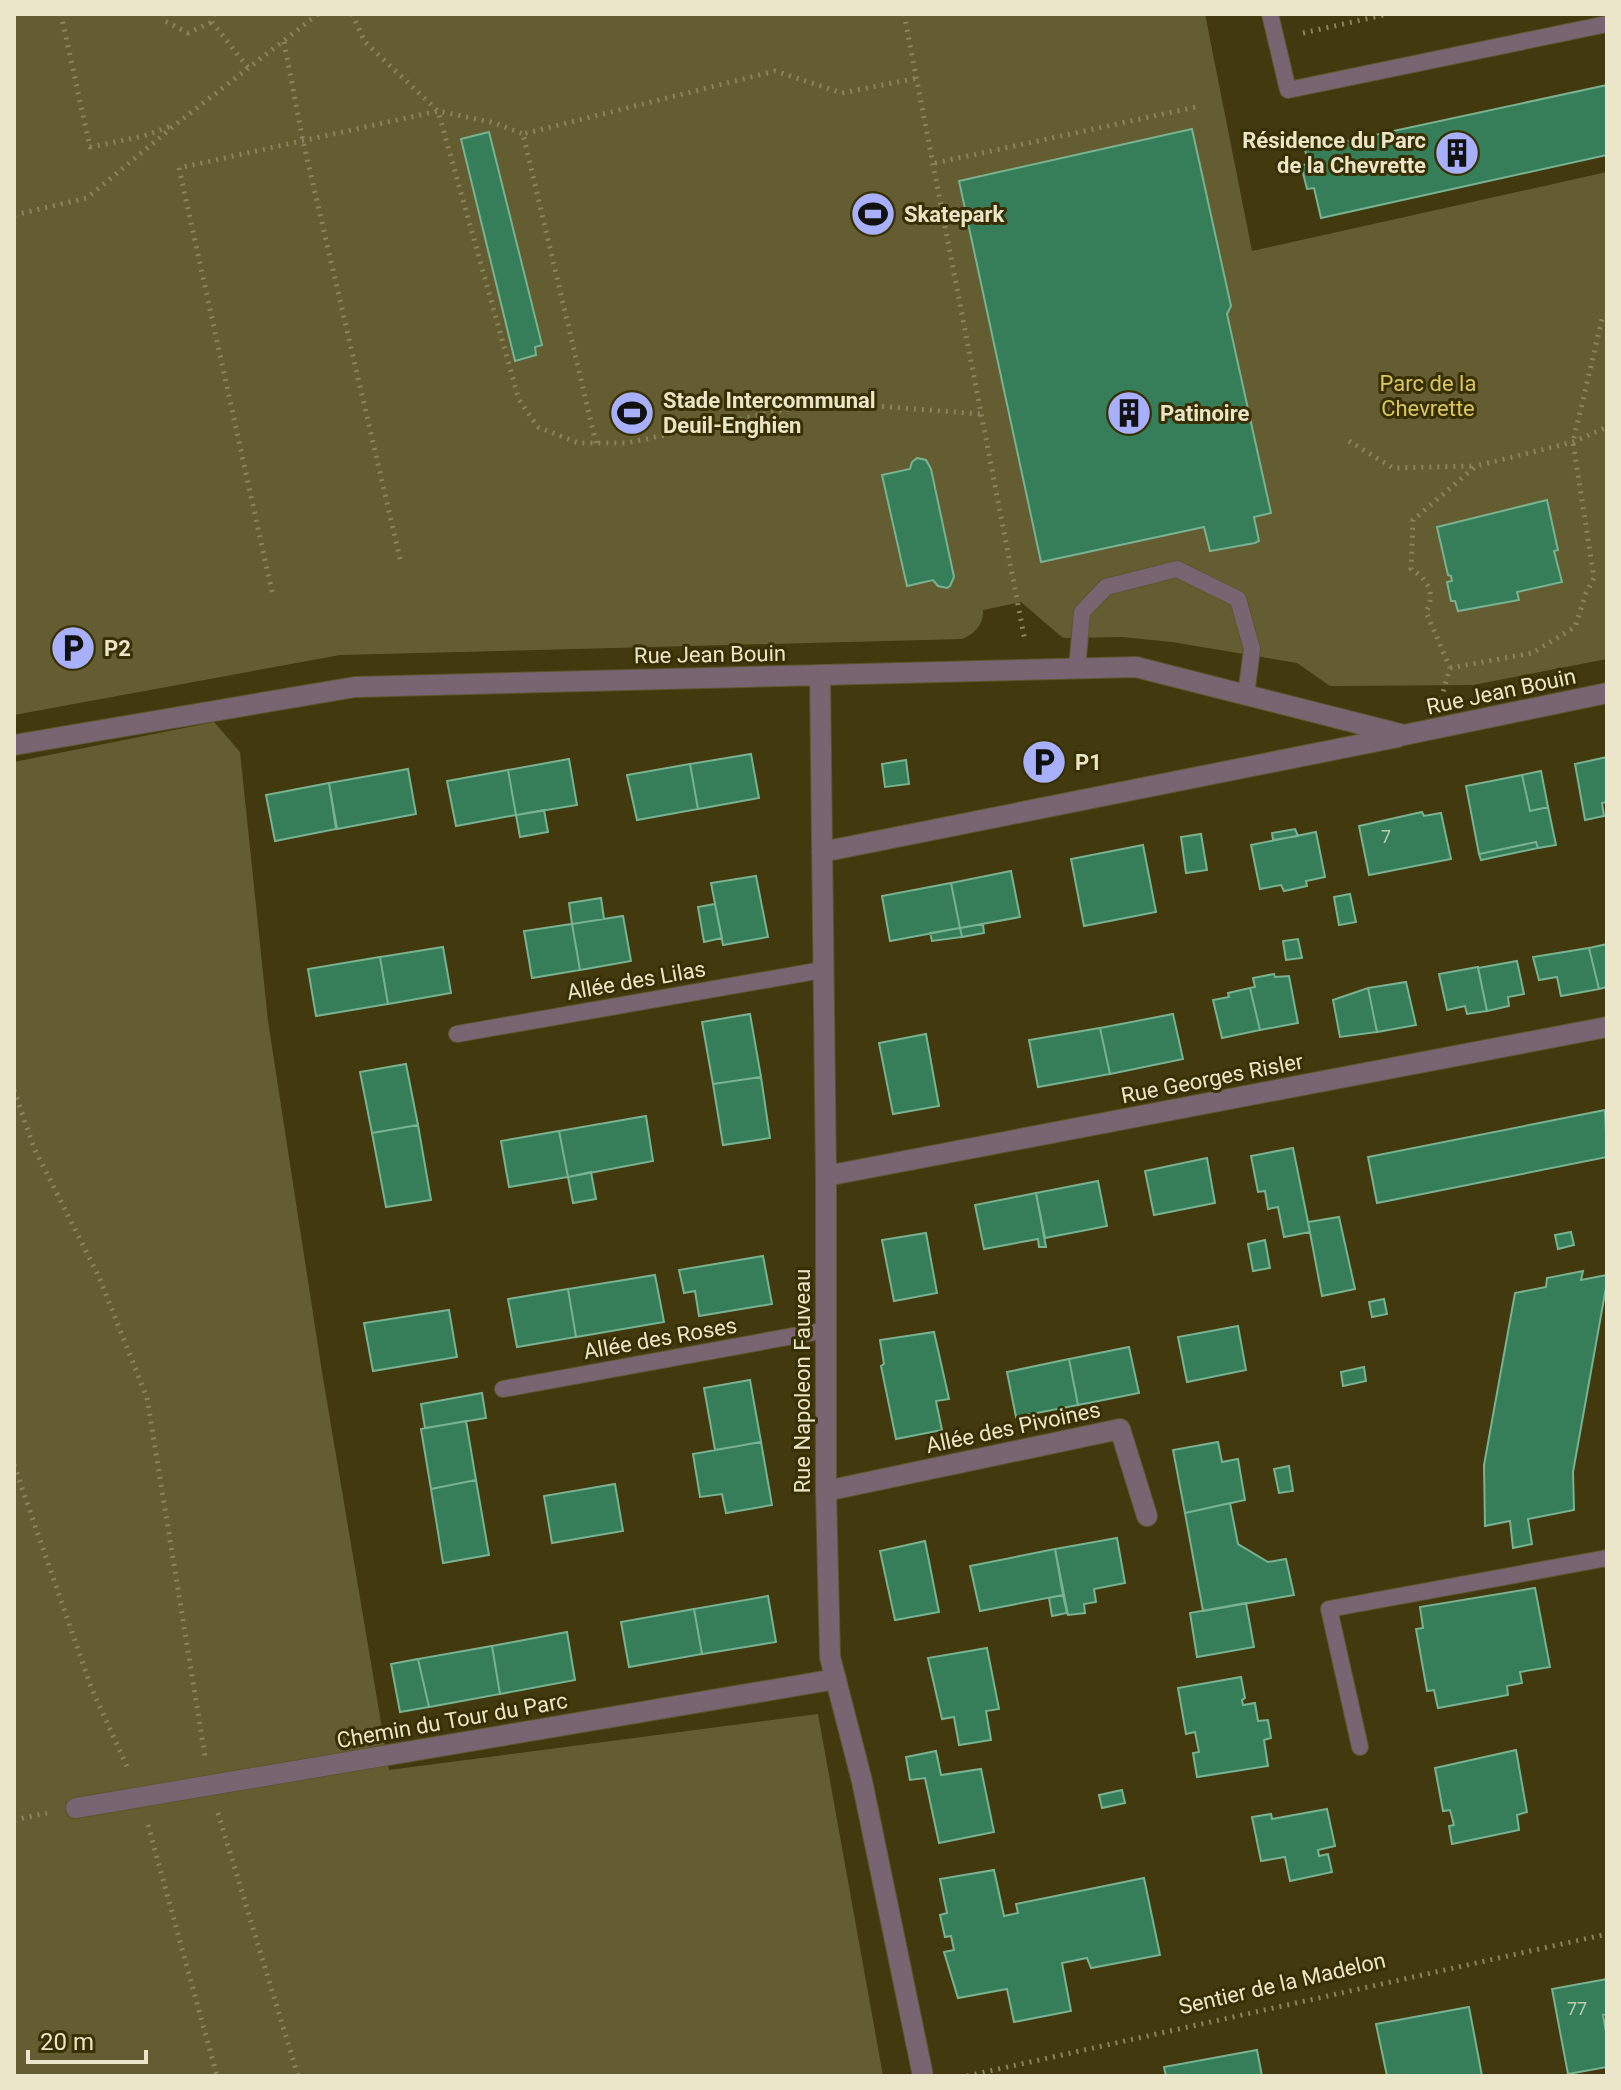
<svg xmlns="http://www.w3.org/2000/svg" width="1621" height="2090" font-family="Roboto,sans-serif">
<style>
.green{fill:#655d32}
.building{fill:#367d59;stroke:#78b291;stroke-width:2}
.lines{fill:none;stroke-linecap:round;stroke-linejoin:round}
.lane-casing{stroke:#5d562c;stroke-width:18}
.street-casing{stroke:#5d562c;stroke-width:22}
.path{stroke:#8a835d;stroke-width:5;stroke-dasharray:2 6;stroke-linecap:butt}
.lane{stroke:#796472;stroke-width:16}
.street{stroke:#796472;stroke-width:20}
.labels{text-anchor:middle;stroke-width:6;stroke-linejoin:round;paint-order:stroke}
.number-label{font-size:18px;fill:#beccad}
.poi-label{font-size:22px;font-weight:bold;fill:#ebe6c9;stroke:#383002;text-anchor:start}
.park-label{font-size:22px;fill:#dac764;stroke:#383002}
.street-label{font-size:22px;fill:#ebe6c9;stroke:#383002}
</style>
<rect width="100%" height="100%" fill="#423a0e"/>
<path class="green" d="M14,14H1205L1252,251L1607,172V659L1473,685L1330,686L1297,663L1172,642L1122,637L1063,638L1021,602L983,610C984,624 975,634 962,639L340,655L14,715Z
M214,722L240,752L268,1021L322,1372L389,1770L818,1714L883,2076H14V762Z"/>
<path class="building" d="M1607,85V155L1321,218L1314,188L1307,189L1301,165L1309,164L1305,150Z
M1192,129L1231,306L1227,314L1271,513L1254,517L1259,541L1255,543L1210,551L1204,527L1041,562L959,181Z
M489,132L542,345L535,347L536,355L515,361L461,139Z
M917,458L926,460L931,469L954,577L950,586L947,588L938,586L933,580L907,586L882,475L910,469L912,462Z
M1547,500L1558,550L1554,551L1562,582L1517,592L1519,600L1458,611L1455,601H1451L1447,582L1452,581L1451,576L1448,575L1437,527Z
M751,754L759,798L698,809L690,764Z
M1607,757V802L1602,803L1604,816L1585,820L1575,764Z
M569,759L577,805L516,815L508,770Z
M906,760L909,784L885,787L882,764Z
M690,764L698,809L637,820L627,775Z
M408,769L416,814L337,829L329,783Z
M508,770L516,815L456,826L447,781Z
M1541,771L1548,807L1530,811L1522,775Z
M1522,775L1530,811L1548,807L1556,845L1538,848L1536,842L1479,854L1466,786Z
M329,783L336,829L275,841L266,795Z
M544,810L548,832L520,837L516,815Z
M1422,812L1424,816L1441,813L1451,859L1369,875L1359,826Z
M1295,829L1298,836L1273,840L1272,833Z
M1316,832L1325,877L1306,881L1307,886L1284,891L1281,885L1260,889L1251,845Z
M1201,834L1207,870L1186,873L1181,837Z
M1536,842L1538,848L1481,860L1479,854Z
M1143,845L1156,912L1084,926L1071,859Z
M1011,871L1020,917L960,928L951,883Z
M756,876L768,937L723,945L711,883Z
M951,883L960,928L890,941L882,896Z
M1350,894L1356,922L1339,925L1334,897Z
M601,898L604,919L572,924L569,903Z
M715,904L722,938L704,942L698,907Z
M623,916L631,961L580,970L572,924Z
M572,924L580,970L532,978L524,931Z
M983,924L984,933L962,937L960,928Z
M960,928L962,937L932,941L930,933Z
M1298,939L1302,958L1286,960L1283,941Z
M1607,944V987L1599,989L1589,948Z
M443,947L451,993L388,1004L380,957Z
M1589,948L1599,989L1561,996L1557,977L1539,980L1533,957Z
M380,957L388,1004L316,1016L308,969Z
M1517,961L1524,994L1508,997L1509,1006L1487,1011L1478,968Z
M1478,967L1487,1011L1467,1014L1465,1006L1447,1010L1439,974Z
M1274,974L1275,977L1289,976L1298,1023L1260,1030L1250,988L1255,987L1253,978Z
M1406,982L1416,1025L1377,1032L1368,988Z
M1250,988L1260,1030L1222,1038L1213,1000L1229,997L1228,993Z
M1368,988L1377,1032L1340,1037L1333,1000Z
M750,1014L761,1077L713,1084L702,1022Z
M1173,1014L1183,1059L1110,1074L1100,1028Z
M1100,1028L1110,1074L1038,1087L1029,1040Z
M926,1034L939,1106L893,1114L879,1043Z
M406,1064L418,1125L372,1133L360,1072Z
M761,1077L770,1138L723,1145L713,1084Z
M1605,1110L1607,1157L1377,1203L1368,1157Z
M646,1116L653,1161L568,1177L559,1131Z
M418,1125L431,1200L386,1207L372,1133Z
M559,1131L568,1177L509,1187L501,1141Z
M1293,1148L1310,1232L1284,1237L1278,1207L1268,1209L1265,1191L1258,1192L1251,1156Z
M1207,1158L1215,1203L1154,1215L1145,1171Z
M591,1172L596,1199L573,1203L568,1177Z
M1098,1181L1107,1226L1045,1238L1036,1193Z
M1036,1193L1046,1247H1039L1038,1239L984,1249L975,1205Z
M1339,1217L1355,1289L1322,1296L1308,1222Z
M1571,1232L1574,1245L1558,1249L1555,1235Z
M926,1233L937,1293L894,1301L882,1240Z
M1265,1240L1270,1268L1253,1271L1248,1244Z
M763,1256L772,1304L699,1316L695,1291L684,1293L679,1270Z
M1583,1271L1581,1280L1607,1275V1282L1573,1472L1574,1510L1528,1519L1532,1544L1513,1548L1510,1521L1485,1526L1484,1465L1515,1293L1546,1287L1547,1278Z
M655,1275L664,1322L576,1337L568,1289Z
M568,1289L576,1337L517,1347L508,1299Z
M1384,1299L1387,1314L1372,1317L1369,1302Z
M449,1310L457,1357L373,1371L364,1323Z
M1238,1326L1246,1370L1187,1382L1178,1337Z
M934,1332L949,1399L936,1401L942,1430L896,1439L881,1366L884,1364L880,1340Z
M1129,1347L1139,1393L1078,1405L1069,1359Z
M1069,1359L1078,1405L1016,1417L1007,1372Z
M1364,1367L1366,1381L1343,1386L1341,1372Z
M750,1380L761,1442L715,1450L704,1388Z
M482,1393L486,1418L425,1428L421,1404Z
M466,1421L476,1480L431,1489L421,1429Z
M761,1442L772,1505L726,1513L722,1494L700,1497L693,1454Z
M1218,1442L1222,1462L1238,1459L1245,1500L1185,1513L1173,1450Z
M1289,1466L1293,1491L1279,1493L1274,1469Z
M476,1480L489,1555L443,1563L431,1489Z
M615,1484L623,1531L552,1543L544,1496Z
M1230,1503L1238,1544L1268,1562L1286,1559L1294,1595L1203,1611L1185,1513Z
M1117,1538L1125,1583L1094,1589L1096,1602L1084,1604L1085,1613L1068,1615L1055,1549Z
M925,1541L939,1612L895,1620L880,1551Z
M1055,1549L1063,1595L980,1611L970,1566Z
M1535,1588L1550,1667L1520,1672L1522,1683L1507,1686L1508,1695L1438,1708L1434,1690L1427,1691L1416,1629L1423,1628L1420,1607Z
M1063,1595L1067,1613L1052,1616L1049,1598Z
M768,1596L776,1642L702,1654L694,1609Z
M1246,1603L1254,1647L1197,1657L1190,1613Z
M694,1609L702,1654L629,1667L621,1622Z
M567,1632L575,1680L500,1694L492,1646Z
M492,1646L500,1694L429,1707L418,1659Z
M987,1648L999,1709L986,1711L991,1740L959,1745L954,1717L942,1719L928,1658Z
M418,1659L429,1707L400,1712L391,1664Z
M1241,1677L1245,1698L1242,1700L1243,1705L1255,1703L1258,1721L1268,1720L1271,1738L1264,1740L1268,1766L1197,1777L1193,1753L1199,1752L1195,1732L1186,1734L1178,1688Z
M1516,1750L1527,1812L1517,1815L1519,1830L1452,1844L1449,1826L1454,1825L1450,1810L1443,1811L1435,1768Z
M936,1751L941,1775L981,1769L994,1832L939,1843L925,1778L910,1780L906,1757Z
M1122,1790L1125,1803L1102,1808L1099,1795Z
M1327,1809L1335,1846L1318,1850L1319,1856L1328,1854L1332,1872L1290,1881L1285,1857L1261,1861L1252,1817L1271,1814L1272,1819Z
M994,1870L1004,1916L1018,1913L1016,1904L1144,1878L1160,1955L1091,1968L1087,1958L1062,1963L1071,2011L1014,2022L1007,1989L958,1998L944,1952L954,1950L951,1936L945,1937L940,1915L947,1913L940,1879Z
M1607,1979V2014L1603,2015L1607,2038V2067L1568,2074L1552,1989Z
M1469,2007L1482,2076H1387L1376,2024Z
M1257,2050L1262,2076H1166L1164,2067Z"/>
<g class="lines">
<g class="lane-casing">
<path id="lane" d="M1270,14L1288,90L1607,24
M1077,669L1082,612L1106,587L1177,569L1238,599L1252,649L1246,695
M457,1034L822,970
M503,1389L826,1330
M1360,1747L1329,1609L1607,1558"/>
</g>
<g class="street-casing">
<path id="street" d="M820,675L826,1176V1491L830,1657L862,1781L923,2076
M14,745L355,687L1136,667L1404,735L1607,693
M822,852L1398,737
M826,1176L1607,1027
M826,1491L1120,1429L1147,1516
M76,1808L836,1679"/>
</g>
<path class="path" d="M61,14L90,147L144,136L171,126
M164,14L165,21L188,33L212,22
M214,14L212,22L249,69
M352,14L365,42L438,111L519,400L538,427L578,443H627L823,402L981,414
M904,14L1025,641
M1303,33L1388,14
M284,42L303,141L401,563
M935,163L1196,107
M14,215L87,198L175,125L318,14
M1349,441L1393,468L1475,466
M596,443L523,134L775,71L842,93L918,78
M272,592L179,168L438,111L495,123L523,134
M1450,668L1532,653L1575,627L1586,593L1594,578L1573,442L1602,319L1607,314
M1441,699L1450,668L1426,612C1436,593 1428,580 1411,569L1413,520L1476,466L1573,442L1607,427
M14,1090L34,1148L99,1277L147,1398L205,1756
M14,1465L91,1687L129,1771
M218,1813L298,2076
M14,1820L47,1813
M148,1825L217,2076
M967,2076L1607,1934"/>
<use href="#lane" class="lane"/>
<use href="#street" class="street"/>
</g>
<defs>
<g id="building-disc" transform="scale(2.3)"><circle r="9.5" fill="#a8b0fc" stroke="#383002"/><path d="M-4-6H4V6H1V3H-1V6H-4ZM-2.5-4.3h1.7v1.8h-1.7ZM.8-4.3h1.7v1.8H.8ZM-2.5-1h1.7V.8h-1.7ZM.8-1h1.7V.8H.8Z" fill="#111"/></g>
<g id="stadium-disc" transform="scale(2.3)"><circle r="9.5" fill="#a8b0fc" stroke="#383002"/><path d="M0-5a6.5 5 0 1 0 0 10a6.5 5 0 1 0 0-10ZM-3.5-1.8h7v3.6h-7Z" fill="#111"/></g>
<g id="parking-disc" transform="scale(2.3)"><circle r="9.5" fill="#a8b0fc" stroke="#383002"/><path d="M-3.5-5.5H1a3.5 3.5 0 0 1 0 7H-1V5.5H-3.5ZM-1-3.4V-.6H.8a1.4 1.4 0 0 0 0-2.8Z" fill="#111"/></g>
</defs>
<g fill-rule="evenodd">
<use href="#building-disc" x="1457" y="153"/>
<use href="#stadium-disc" x="873" y="214"/>
<use href="#stadium-disc" x="632" y="413"/>
<use href="#building-disc" x="1129" y="413"/>
<use href="#parking-disc" x="73" y="648"/>
<use href="#parking-disc" x="1044" y="762"/>
</g>
<g class="labels">
<g class="number-label">
<text x="1386" y="843">7</text>
<text x="1577" y="2015">77</text>
</g>
<g class="poi-label">
<text x="1426" y="148" text-anchor="end">Résidence du Parc<tspan x="1426" dy="25">de la Chevrette</tspan></text>
<text x="904" y="222">Skatepark</text>
<text x="663" y="408">Stade Intercommunal<tspan x="663" dy="25">Deuil-Enghien</tspan></text>
<text x="1160" y="421">Patinoire</text>
<text x="104" y="656">P2</text>
<text x="1075" y="770">P1</text>
</g>
<g class="park-label">
<text x="1428" y="391">Parc de la<tspan x="1428" dy="25">Chevrette</tspan></text>
</g>
<g class="street-label">
<text transform="translate(710 654) rotate(-1)" y="8">Rue Jean Bouin</text>
<text transform="translate(1501 691) rotate(-12)" y="8">Rue Jean Bouin</text>
<text transform="translate(636 980) rotate(-10)" y="8">Allée des Lilas</text>
<text transform="translate(1212 1078) rotate(-11)" y="8">Rue Georges Risler</text>
<text transform="translate(660 1338) rotate(-10)" y="8">Allée des Roses</text>
<text transform="translate(802 1381) rotate(-90)" y="8">Rue Napoleon Fauveau</text>
<text transform="translate(1013 1427) rotate(-12)" y="8">Allée des Pivoines</text>
<text transform="translate(452 1720) rotate(-10)" y="8">Chemin du Tour du Parc</text>
<text transform="translate(1282 1983) rotate(-13)" y="8">Sentier de la Madelon</text>
</g>
</g>
<rect width="1621" height="2090" fill="none" stroke="#ebe6c9" stroke-width="32"/>
<path d="M28 2050v12h118v-12" fill="none" stroke="#ebe6c9" stroke-width="4"/>
<text x="40" y="2050" font-size="24" fill="#ebe6c9" stroke="#383002" stroke-width="6" paint-order="stroke">20 m</text>
</svg>
